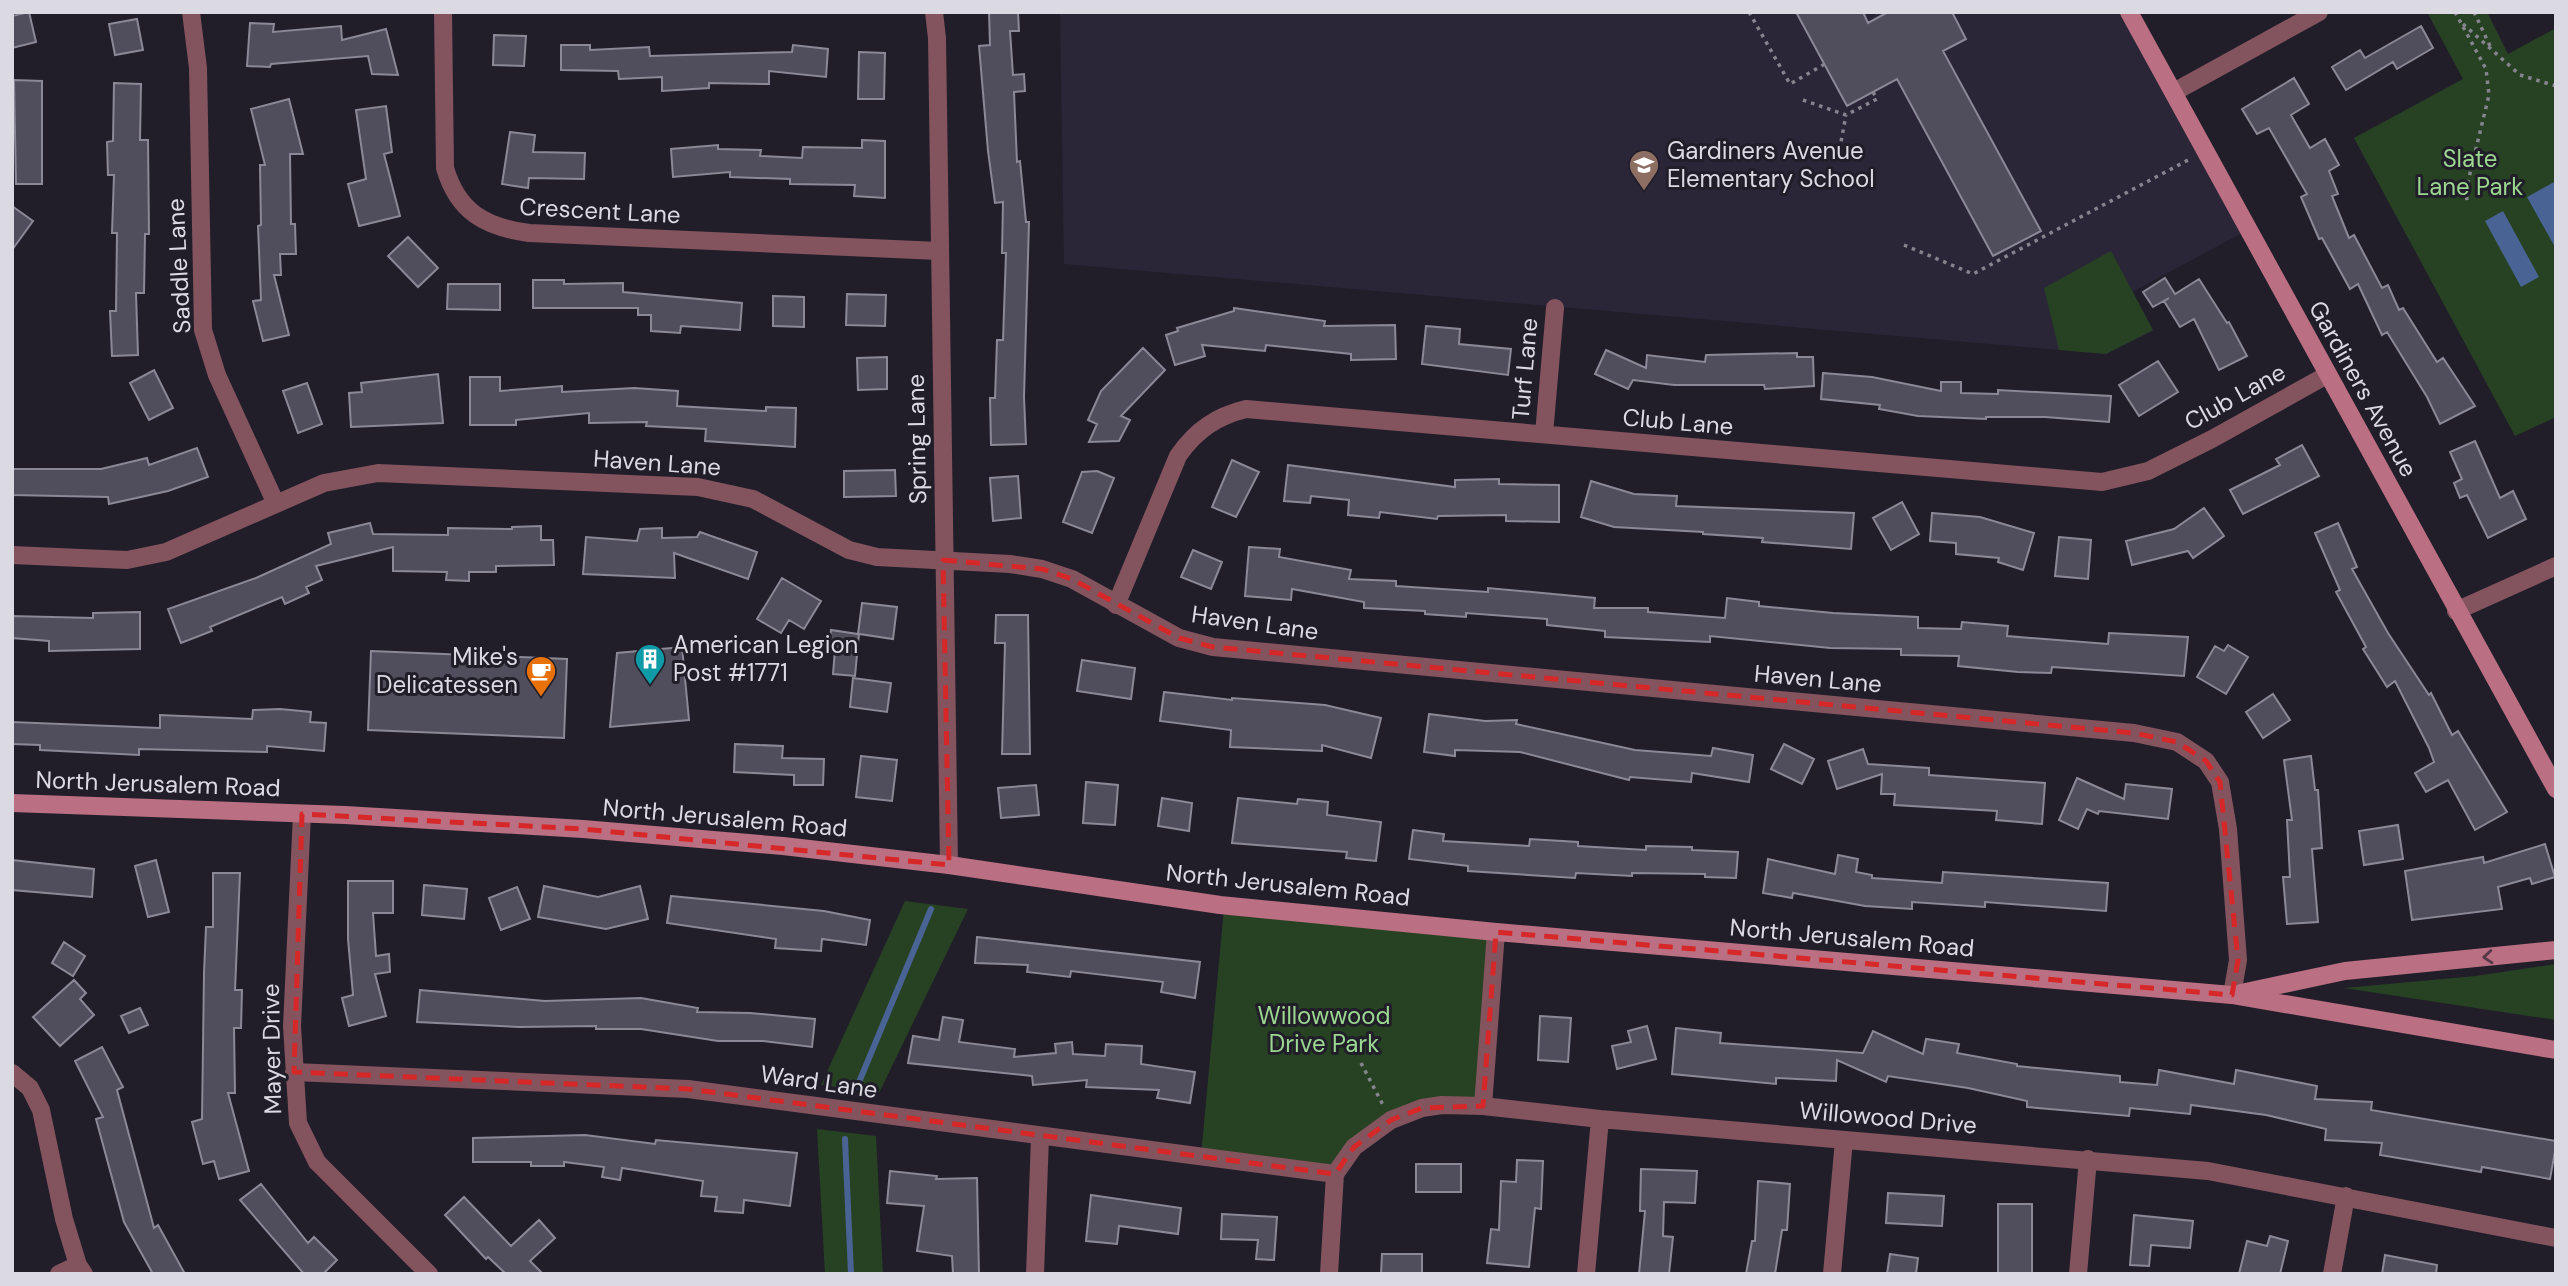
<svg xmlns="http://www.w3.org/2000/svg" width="2568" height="1286" font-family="'DM Sans',sans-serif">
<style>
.built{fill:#2a2637}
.green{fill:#274222}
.water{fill:#496394}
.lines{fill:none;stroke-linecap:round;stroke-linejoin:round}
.stream{stroke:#496394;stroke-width:6}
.building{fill:#504e5c;stroke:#8b8897;stroke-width:2}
.path{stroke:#86848e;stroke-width:3.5;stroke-dasharray:3.5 5;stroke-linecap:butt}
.street{stroke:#83535e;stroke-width:18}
.secondary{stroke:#bb6f82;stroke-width:18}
.oneway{stroke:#573a49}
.marked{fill:none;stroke:#d62828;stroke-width:5;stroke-dasharray:14 9;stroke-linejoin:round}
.labels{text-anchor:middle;stroke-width:6;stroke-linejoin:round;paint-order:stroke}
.poi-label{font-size:24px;fill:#dbdae2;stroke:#211e2a;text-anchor:start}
.park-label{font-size:24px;fill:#9bd790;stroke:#211e2a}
.street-label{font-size:24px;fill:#dbdae2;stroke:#211e2a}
</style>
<rect width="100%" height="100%" fill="#211e2a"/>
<path class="built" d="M1060,12H2125L2246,231L2132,292L2153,331L2106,354L1064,264Z"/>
<path class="green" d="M2427,12H2487L2508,54L2556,28V417L2515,436L2354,138L2463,79Z
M2111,251L2153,330L2106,354L2059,350L2044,288Z
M905,901L968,909L879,1093L821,1085Z
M1224,908L1495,934L1484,1104L1385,1123L1334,1173L1201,1156Z
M2556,964V1020L2344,988L2476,976Z
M817,1129L876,1136L883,1274H825Z"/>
<path class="water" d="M2556,181V249L2527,197Z
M2503,211L2539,277L2521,287L2485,221Z"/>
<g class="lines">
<path class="stream" d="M857,1087L931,909
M845,1139L851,1274"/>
</g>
<path class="building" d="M29,12L36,42L12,48V16Z
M989,12H1018L1019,31H1010L1013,75L1024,74L1025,91L1014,92L1017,162L1020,161L1026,222H1029L1024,397L1026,444L991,445L990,398H995L997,340H1003L1006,253H1002L1003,202L995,203L988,151L979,46L990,45Z
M1796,12H1863L1868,23L1888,12H1952L1966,39L1943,51L2041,231L1993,256L1897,79L1847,106Z
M137,19L143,50L115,55L109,24Z
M250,23L274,24L273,32L341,26L342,40L386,29L398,75L372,74L368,56L271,64L270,67L247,66Z
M2421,26L2433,48L2397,69L2393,62L2346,90L2332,67L2360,50L2365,58Z
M494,35L526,36L524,66L493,65Z
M561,45H590V50L649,47L650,56L792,52L793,45L828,49L826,77L769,71V84L709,83V88L662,91V77L619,79L618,71L561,70Z
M859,52L885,53L884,99H858Z
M2294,78L2309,104L2291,115L2310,148L2325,139L2339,165L2329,171L2338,194L2332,196L2349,238L2354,235L2382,288L2388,285L2399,310L2403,308L2437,362L2443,358L2475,406L2440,424L2427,397L2387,332L2382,335L2358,284L2350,289L2322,238L2319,239L2301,197L2307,194L2269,128L2257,134L2242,109Z
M14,80L42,81V184H16Z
M114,83L141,84L140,140H148L149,234H145L144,293H136L138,355L112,356L110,311H116L117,233H112L114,175H108L107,142L113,141Z
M289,99L303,154H290L291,224H295L296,254H280L281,275H274L289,335L263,341L253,301L261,300L258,226L261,225L260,165H265L251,109Z
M386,106L392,152L384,154L400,216L359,226L348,184L366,179L356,110Z
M510,132L535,135L533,152L585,153L584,179L529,178L528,188L502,184Z
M862,140L885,141V198L854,196L855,185L790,184V179L730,177V172L673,177L671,149L718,145V149L761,150L760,156L802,158L803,147L862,148Z
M12,206L33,221L12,250Z
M408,237L438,268L418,287L388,256Z
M2165,278L2175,294L2199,279L2227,323L2229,322L2247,356L2219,370L2194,319L2180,327L2164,301L2169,298L2153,307L2143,292Z
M533,280H564V284L623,283V292L742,303L740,330L681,326L680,333L651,331V315H638V308H533Z
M448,284H500V310L447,309Z
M847,294L886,295L885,326L846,325Z
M773,296L804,297V327L773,326Z
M1234,308L1325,321L1324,326L1395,325L1396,359L1351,360V354L1266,345L1265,351L1202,345L1205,356L1175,365L1166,335L1178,331L1177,328L1234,311Z
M1426,326L1460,329L1459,344L1511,349L1508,375L1422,364Z
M1143,348L1165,370L1121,416L1130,420L1119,441L1089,442L1097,424L1088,420L1101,391Z
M1606,350L1646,368L1647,355L1705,362L1706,355L1797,353V357H1813L1814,386L1765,389L1764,385H1674L1633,380L1628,389L1595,374Z
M887,357V389L858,390L857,358Z
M2158,361L2178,392L2139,416L2119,385Z
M154,370L173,408L149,420L130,383Z
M1823,373L1872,377L1941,391V382H1961V393L1998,394V390L2111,396L2109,422L2045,417H1986V419L1918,416L1879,409L1880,405L1821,399Z
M438,374L443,423L351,427L349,393L362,392L361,383Z
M470,377H500V391L562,386V392L634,388L678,391L677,406L766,411V407L796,408L795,447L705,441L706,429L646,426L647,422L589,423V413L516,420V425H470Z
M307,383L322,424L298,433L283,391Z
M2475,441L2500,498L2513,491L2526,519L2488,538L2467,495L2460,498L2454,483L2462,479L2450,452Z
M2302,445L2319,476L2243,514L2230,490L2280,465L2276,459Z
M197,448L208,477L168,491L109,504L108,497L12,495V469H101L147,458L149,465Z
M1232,460L1259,472L1236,517L1212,507Z
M1288,465L1455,487V480L1499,479V484L1559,485V522L1506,521V515L1438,516L1437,519L1380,512L1379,518L1348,515L1349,500L1311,496L1310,503L1284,501Z
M895,470L896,496L844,497V471Z
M1097,471L1114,478L1092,533L1063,522L1082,472Z
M1018,476L1021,518L993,521L990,478Z
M1591,481L1634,494L1677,496L1676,506L1854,513L1851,549L1762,542L1763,538L1703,534V532L1614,527L1581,517Z
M1902,502L1919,534L1891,550L1873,518Z
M2204,508L2224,536L2193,558L2188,551L2132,565L2126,541L2174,529Z
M1932,513L1980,517L2034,533L2023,570L1998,562L1999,558L1956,554V543L1930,541Z
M370,523L373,534L448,535V528L512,529V527L541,526V540H553L554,565L496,566V572H469V581L446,580L447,572L393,571V547L316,566L322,580L306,587L309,593L285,604L282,597L210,627L212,631L181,643L168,609L256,578L331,544L328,533Z
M2338,523L2357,567L2352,569L2388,633L2429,695L2431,693L2452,735L2458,731L2507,812L2475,830L2448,780L2426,792L2415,773L2434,762L2429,748L2395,681L2387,687L2363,649L2366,647L2336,592L2340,590L2315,533Z
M662,528V538L697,537L700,532L757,552L748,579L674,553L675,578L583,574L586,537L637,541L640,529Z
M2059,537L2091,540L2088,579L2055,576Z
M1249,547L1280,549L1279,557L1351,570L1349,579L1396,581V586L1488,592V588L1595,598L1594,608H1648V612L1725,618L1727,598L1759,602V606L1833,613L1918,617V628L1961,629L1962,622L2008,626L2007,636L2108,644L2109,633L2188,637L2184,676L2052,667L2051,673L2018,672L1958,666L1959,656L1901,655V649L1830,648L1710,636V642L1605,637V631L1547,625V619L1466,613V617L1425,614V611L1364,608V602L1292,589L1291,600L1245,596Z
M1193,550L1222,562L1211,589L1181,577Z
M782,578L821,601L804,629L789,620L781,633L757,619Z
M862,603L897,607L893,639L859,634L855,676L833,674L835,650L828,649L831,630L858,634Z
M140,612V649L49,651V641L12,638V616L93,618V613Z
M996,615H1028L1030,754H1002L1005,643H995Z
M2228,645L2248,657L2226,694L2197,677L2215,646L2224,651Z
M682,647L689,720L610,727L617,653Z
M371,651L567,659L564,738L368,730Z
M1082,660L1135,668L1131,699L1077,691Z
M853,678L891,683L887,712L850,707Z
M1164,692L1232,700V698L1325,705L1381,718L1371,758L1322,745V751L1230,747L1231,730L1160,721Z
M2273,694L2290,720L2263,738L2246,712Z
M280,709L311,712L310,722L326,723L324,751L267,746V752L139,749V755L40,750V745L12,744V722L160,728V715L252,719L253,710Z
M1429,714L1485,721L1517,720L1516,724L1635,750L1711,756L1713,748L1753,755L1749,782L1692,773L1691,782L1630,777L1629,780L1520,752L1455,750V756L1424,752Z
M735,744L783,746L782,758L824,759L823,785H794V775L734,772Z
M1784,744L1814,759L1802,784L1771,769Z
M1863,749L1868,764L1929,768V775L2045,783L2042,824L1996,820L1997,811L1894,805L1895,794H1881L1882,774L1837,789L1828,761Z
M861,756L897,760L892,801L856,797Z
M2311,756L2315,790H2318L2322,848L2312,849L2318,922L2287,924L2283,877H2290L2287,820H2292L2284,760Z
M2077,778L2124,799L2126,784L2172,789L2168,819L2099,811L2098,814L2087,809L2078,829L2059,820Z
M1086,782L1118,785L1115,825L1083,823Z
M1036,785L1039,815L1001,818L998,788Z
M1162,798L1192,803L1189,831L1158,826Z
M1238,798L1297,804L1298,799L1328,802L1327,815L1381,822L1376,861L1346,858L1347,852L1232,843Z
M2398,825L2403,859L2364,865L2359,831Z
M1413,830L1444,834L1443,841L1529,846L1530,839L1578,842V846L1646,850V846L1692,847V850L1738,852L1736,878L1705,877V874L1632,873V876L1576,873L1575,878L1468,871V866L1409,859Z
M2545,844L2555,877L2532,884L2530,878L2498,887L2502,909L2412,920L2405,871L2483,857L2484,863Z
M1838,855L1858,859L1856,872L1872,875V878L1942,883L1943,872L2108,883L2106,911L1985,902V907L1912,902V909L1865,906L1793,893L1792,898L1763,893L1768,859L1835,874Z
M12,860L94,869L92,897L12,890Z
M156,860L169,912L148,917L135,866Z
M213,873H240L235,990H242L241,1028H234L235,1093H228L249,1171L219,1179L214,1161L203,1164L192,1122L202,1119L204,973L206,927H213Z
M348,881H393V913H373L376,956L389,954L390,972L375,974L386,1016L349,1026L342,998L353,995L348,939Z
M424,885L467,889L464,919L422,915Z
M544,886L598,897L640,886L648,919L606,929L538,917Z
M517,887L530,919L501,930L489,898Z
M671,896L824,911L870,920L866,945L822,939L821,951L775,948L776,939L667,923Z
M977,937L1200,962L1195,998L1161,992L1163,982L1071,971L1070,977L1027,972L1028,965L975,963Z
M64,942L85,956L73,976L52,963Z
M74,980L86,993L80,999L94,1015L60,1046L33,1017Z
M420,990L545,1001L641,998L698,1008L697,1012L750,1013L815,1019L812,1047L763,1041H718L641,1029H596V1026L519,1027L417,1022Z
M140,1008L148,1025L129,1033L121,1016Z
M1540,1016L1571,1018L1568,1062L1538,1060Z
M943,1017L963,1020L959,1042L1015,1049L1014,1057L1056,1053L1055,1044L1072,1042L1073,1054L1105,1056L1106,1044L1142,1046L1141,1064L1195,1072L1190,1103L1157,1098L1159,1090L1086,1087L1087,1080L1033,1085L1032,1076L908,1063L913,1036L939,1040Z
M1647,1026L1656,1059L1617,1069L1612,1046L1631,1042L1628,1031Z
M1676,1028L1721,1033L1720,1043L1863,1053L1873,1031L1923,1054L1926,1039L1959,1044L1957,1053L2017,1064V1066L2120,1076V1082L2157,1085L2159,1070L2234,1084L2236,1070L2317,1086L2315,1099L2372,1102L2371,1110L2556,1141V1146L2550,1179L2482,1167L2481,1172L2380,1155L2382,1143L2325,1140L2326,1129L2266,1115L2191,1105L2190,1114L2130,1108L2129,1116L2027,1107V1101L1968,1088L1888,1076L1886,1082L1837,1060L1836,1081L1776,1078V1084L1672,1074Z
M102,1047L123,1087L117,1090L154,1228L158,1225L185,1274H153L124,1222L96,1119L103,1117L75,1061Z
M585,1135L655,1144L656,1140L797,1153L790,1206L744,1200L743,1213L715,1211L717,1197L701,1196L703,1181L622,1168L620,1180L602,1177L604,1167L564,1162V1166H531V1162H473V1138Z
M1517,1160L1543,1161L1541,1209L1535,1208L1529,1267L1487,1263L1491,1229L1499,1230L1501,1181L1516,1182Z
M1416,1164H1461V1192H1416Z
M1641,1169L1697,1171L1695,1203L1664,1202L1663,1236L1673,1237L1669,1274H1639L1645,1211H1640Z
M890,1171L937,1176L936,1179L977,1178L979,1274H953L952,1256L917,1251L924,1206L887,1203Z
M1758,1181L1790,1184L1787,1230H1782L1775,1274H1746L1752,1241H1755Z
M261,1184L308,1243L314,1237L337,1260L323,1274H304L240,1200Z
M1888,1193L1944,1196L1942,1226L1886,1223Z
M1091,1195L1181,1208L1178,1234L1119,1226L1117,1244L1086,1241Z
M464,1197L511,1246L539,1220L555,1238L530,1261L543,1274H506L488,1257L486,1259L445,1215Z
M1998,1204H2032V1274H1998Z
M1222,1214L1277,1217L1274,1260L1256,1259L1258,1240L1221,1239Z
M2134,1215L2193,1221L2190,1248L2151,1245L2149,1266L2130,1265Z
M2270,1236L2288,1241L2280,1274H2239L2247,1241L2267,1246Z
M1382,1254H1422V1274H1381Z
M1890,1254L1918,1258L1916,1274H1887Z
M2385,1255L2437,1265L2436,1274H2382Z"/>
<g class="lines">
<path class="path" d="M1749,12L1790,84L1825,64
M2455,12L2486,69L2489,95L2466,190L2467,201
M2474,12L2491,48
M1876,13L1878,12
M2463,24L2520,75L2556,86
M1803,100L1846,115L1877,99L1873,92
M1838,158L1846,115
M1904,245L1973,274L2190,159
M1361,1063L1383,1105"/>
<path class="street" d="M191,12L198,68L203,330L217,375L276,504
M443,12L445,168C458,212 485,227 529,233L939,251
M934,12L937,38L949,865
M2174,92L2319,12
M1544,434L1555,308
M12,555L127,560L166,552L324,483L378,473L698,487L753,499L849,550L877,557L1010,564L1042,569L1072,579L1179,638L1213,647L2134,733L2177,742L2206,761L2220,782L2228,829L2238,960L2232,995
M1116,605L1178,456C1196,430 1217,416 1246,409L2102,482L2148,471L2212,439L2327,375
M2456,611L2556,566
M302,814L292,1026L298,1123L317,1162L429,1274
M294,1072L688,1089L1335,1174
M12,1073L30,1088L41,1110L64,1219L78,1265L84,1274
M1483,1106L1496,932
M59,1274L78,1265
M1035,1274L1040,1137
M1329,1274L1335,1174L1354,1147L1391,1120L1422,1108L1442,1105L1483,1106L1600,1119L2208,1171L2556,1238
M1586,1274L1600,1119
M1832,1274L1844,1140
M2078,1274L2088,1159
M2332,1274L2346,1196"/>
<path class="secondary" d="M2129,12L2556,789
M12,803L345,815L583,829L783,846L949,865L1220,905L1496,932L2232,995L2556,1050
M2241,993L2345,971L2556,950"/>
</g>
<defs><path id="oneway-chevron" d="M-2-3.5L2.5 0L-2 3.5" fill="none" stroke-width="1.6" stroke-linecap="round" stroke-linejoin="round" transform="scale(1.75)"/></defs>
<use class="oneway" href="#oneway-chevron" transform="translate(2488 957) rotate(175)"/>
<path class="marked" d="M943,560L1042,569L1072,579L1179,638L1213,647L2134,733L2177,742L2206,761L2220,782L2238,960L2232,995L1496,932L1483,1106L1422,1108L1391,1120L1354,1147L1335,1174L688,1089L294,1072L302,814L583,829L949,865Z"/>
<defs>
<g id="school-pin" transform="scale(1.575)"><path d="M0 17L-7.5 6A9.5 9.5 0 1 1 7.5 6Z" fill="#8d6e63" stroke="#211e2a"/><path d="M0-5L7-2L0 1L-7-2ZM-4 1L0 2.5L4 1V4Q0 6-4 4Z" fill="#fff"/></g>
<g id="building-pin" transform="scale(1.575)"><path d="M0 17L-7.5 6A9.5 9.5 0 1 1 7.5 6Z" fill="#0f9aa8" stroke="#211e2a"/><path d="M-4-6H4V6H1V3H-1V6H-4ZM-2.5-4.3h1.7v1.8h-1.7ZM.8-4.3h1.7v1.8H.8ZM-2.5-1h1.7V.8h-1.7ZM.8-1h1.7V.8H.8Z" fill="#fff"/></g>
<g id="cafe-pin" transform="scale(1.575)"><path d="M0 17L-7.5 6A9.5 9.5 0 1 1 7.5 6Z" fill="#e8710a" stroke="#211e2a"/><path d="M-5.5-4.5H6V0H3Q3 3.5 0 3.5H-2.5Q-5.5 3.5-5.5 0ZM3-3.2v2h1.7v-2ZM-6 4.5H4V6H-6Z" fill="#fff"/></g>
</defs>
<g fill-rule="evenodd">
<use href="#school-pin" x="1644" y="165"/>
<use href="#building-pin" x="650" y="659"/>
<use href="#cafe-pin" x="541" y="671"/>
</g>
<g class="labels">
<g class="poi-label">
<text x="1667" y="159">Gardiners Avenue<tspan x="1667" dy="28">Elementary School</tspan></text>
<text x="673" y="653">American Legion<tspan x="673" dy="28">Post #1771</tspan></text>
<text x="518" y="665" text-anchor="end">Mike's<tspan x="518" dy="28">Delicatessen</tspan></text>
</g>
<g class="park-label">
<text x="2470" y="167">Slate<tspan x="2470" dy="28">Lane Park</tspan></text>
<text x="1324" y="1024">Willowwood<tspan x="1324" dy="28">Drive Park</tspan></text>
</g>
<g class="street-label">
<text transform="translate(600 211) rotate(3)" y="8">Crescent Lane</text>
<text transform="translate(179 266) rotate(-93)" y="8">Saddle Lane</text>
<text transform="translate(1525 369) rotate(-85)" y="8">Turf Lane</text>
<text transform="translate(2363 389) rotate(61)" y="8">Gardiners Avenue</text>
<text transform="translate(2235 397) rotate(-29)" y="8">Club Lane</text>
<text transform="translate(1678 422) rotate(5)" y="8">Club Lane</text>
<text transform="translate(917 439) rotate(-91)" y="8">Spring Lane</text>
<text transform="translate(657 463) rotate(4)" y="8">Haven Lane</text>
<text transform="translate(1255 623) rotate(8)" y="8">Haven Lane</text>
<text transform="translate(1818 679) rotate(5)" y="8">Haven Lane</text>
<text transform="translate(158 784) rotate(2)" y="8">North Jerusalem Road</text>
<text transform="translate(725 818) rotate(5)" y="8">North Jerusalem Road</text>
<text transform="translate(1288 885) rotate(6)" y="8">North Jerusalem Road</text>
<text transform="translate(1852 938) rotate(5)" y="8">North Jerusalem Road</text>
<text transform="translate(272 1049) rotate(-91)" y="8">Mayer Drive</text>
<text transform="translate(819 1082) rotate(8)" y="8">Ward Lane</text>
<text transform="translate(1888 1118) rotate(5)" y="8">Willowood Drive</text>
</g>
</g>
<rect width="2568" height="1286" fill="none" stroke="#dbdae2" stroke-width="28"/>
</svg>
